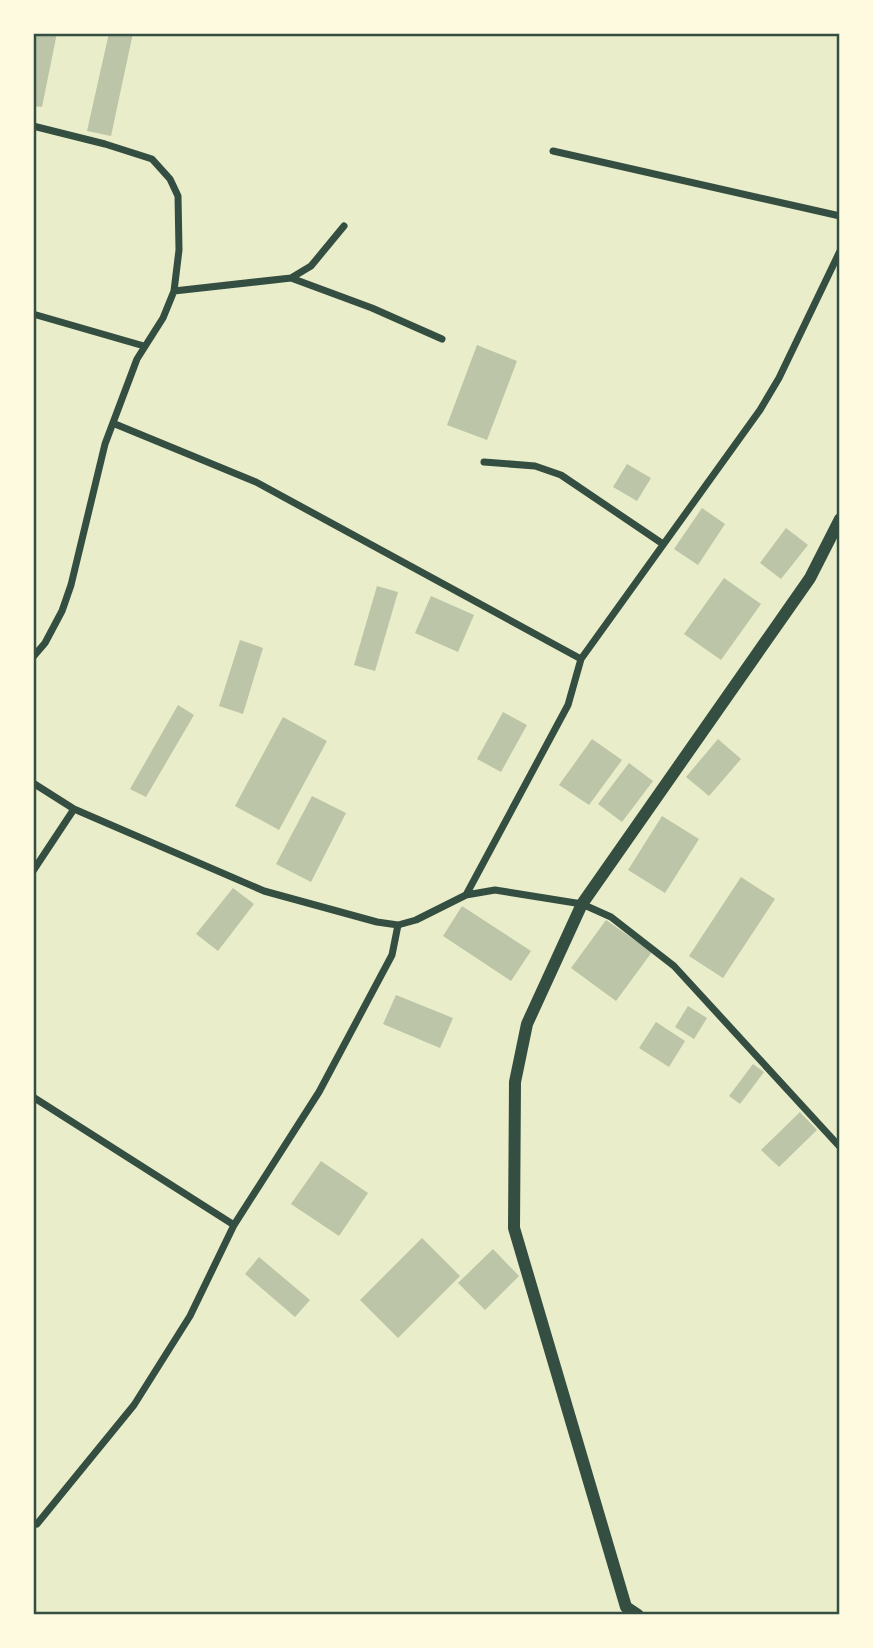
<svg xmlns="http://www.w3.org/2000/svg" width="873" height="1648" font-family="Rubik,sans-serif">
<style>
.building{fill:#bcc5a7}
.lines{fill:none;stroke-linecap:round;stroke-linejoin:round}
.minor{stroke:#344e41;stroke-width:7}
.tertiary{stroke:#344e41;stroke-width:12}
.neatline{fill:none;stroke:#344e41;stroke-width:2.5}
</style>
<rect width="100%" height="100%" fill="#e9edc9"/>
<path class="building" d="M33,33H57L42,107L33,106Z
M109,33H133L111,136L87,131Z
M477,345L517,361L487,440L447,425Z
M627,464L651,478L637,501L613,487Z
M702,508L725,524L698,565L674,549Z
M786,528L808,545L781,579L760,563Z
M724,578L761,604L721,660L684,634Z
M377,586L398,592L375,671L354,665Z
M431,596L474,615L458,652L415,633Z
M240,640L263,648L243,714L219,706Z
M178,705L194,715L146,797L130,789Z
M503,712L527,725L501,772L477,759Z
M283,717L327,741L279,830L235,806Z
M592,739L622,760L589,805L559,785Z
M718,739L741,759L709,796L686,777Z
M629,763L653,781L622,822L598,804Z
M312,796L346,813L311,882L276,864Z
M662,816L699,839L665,893L628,870Z
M741,877L775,899L723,978L689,956Z
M233,888L254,904L218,951L196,934Z
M462,906L531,951L511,981L443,936Z
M606,920L652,952L616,1001L571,968Z
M396,995L453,1018L440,1048L383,1024Z
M688,1006L707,1018L694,1039L675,1027Z
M656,1022L685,1041L669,1067L639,1048Z
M753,1064L764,1072L740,1104L729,1096Z
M800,1112L817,1130L779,1167L761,1150Z
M321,1161L368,1193L339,1236L291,1204Z
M422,1238L460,1276L398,1338L360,1300Z
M493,1249L519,1276L485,1310L458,1283Z
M259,1257L310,1300L295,1317L245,1274Z"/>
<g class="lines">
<path class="minor" d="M33,126L105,144L152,159L170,179L178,196L179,250L174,291L163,318L137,359L105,444L71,585L62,611L45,643L33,657
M553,151L840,216
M291,278L372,308L442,339
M174,291L291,278L311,266L344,226
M33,314L144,346
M115,424L256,482L581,659L568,705L466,895
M484,462L535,466L561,475L663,544
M581,659L760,410L779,378L840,251
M33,783L74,809L264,891L377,922L398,925L416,920L466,895L495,890L582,904L611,917L674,966L840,1147
M33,871L74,809
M33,1097L234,1225
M37,1524L134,1405L190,1316L234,1225L319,1092L392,955L398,925"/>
<path class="tertiary" d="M638,1615L626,1607L514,1228L515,1082L527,1024L582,904L810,578L840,519"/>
</g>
<rect width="873" height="1648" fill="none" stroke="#fefae0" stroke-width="70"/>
<rect x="35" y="35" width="803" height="1578" class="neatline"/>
</svg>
